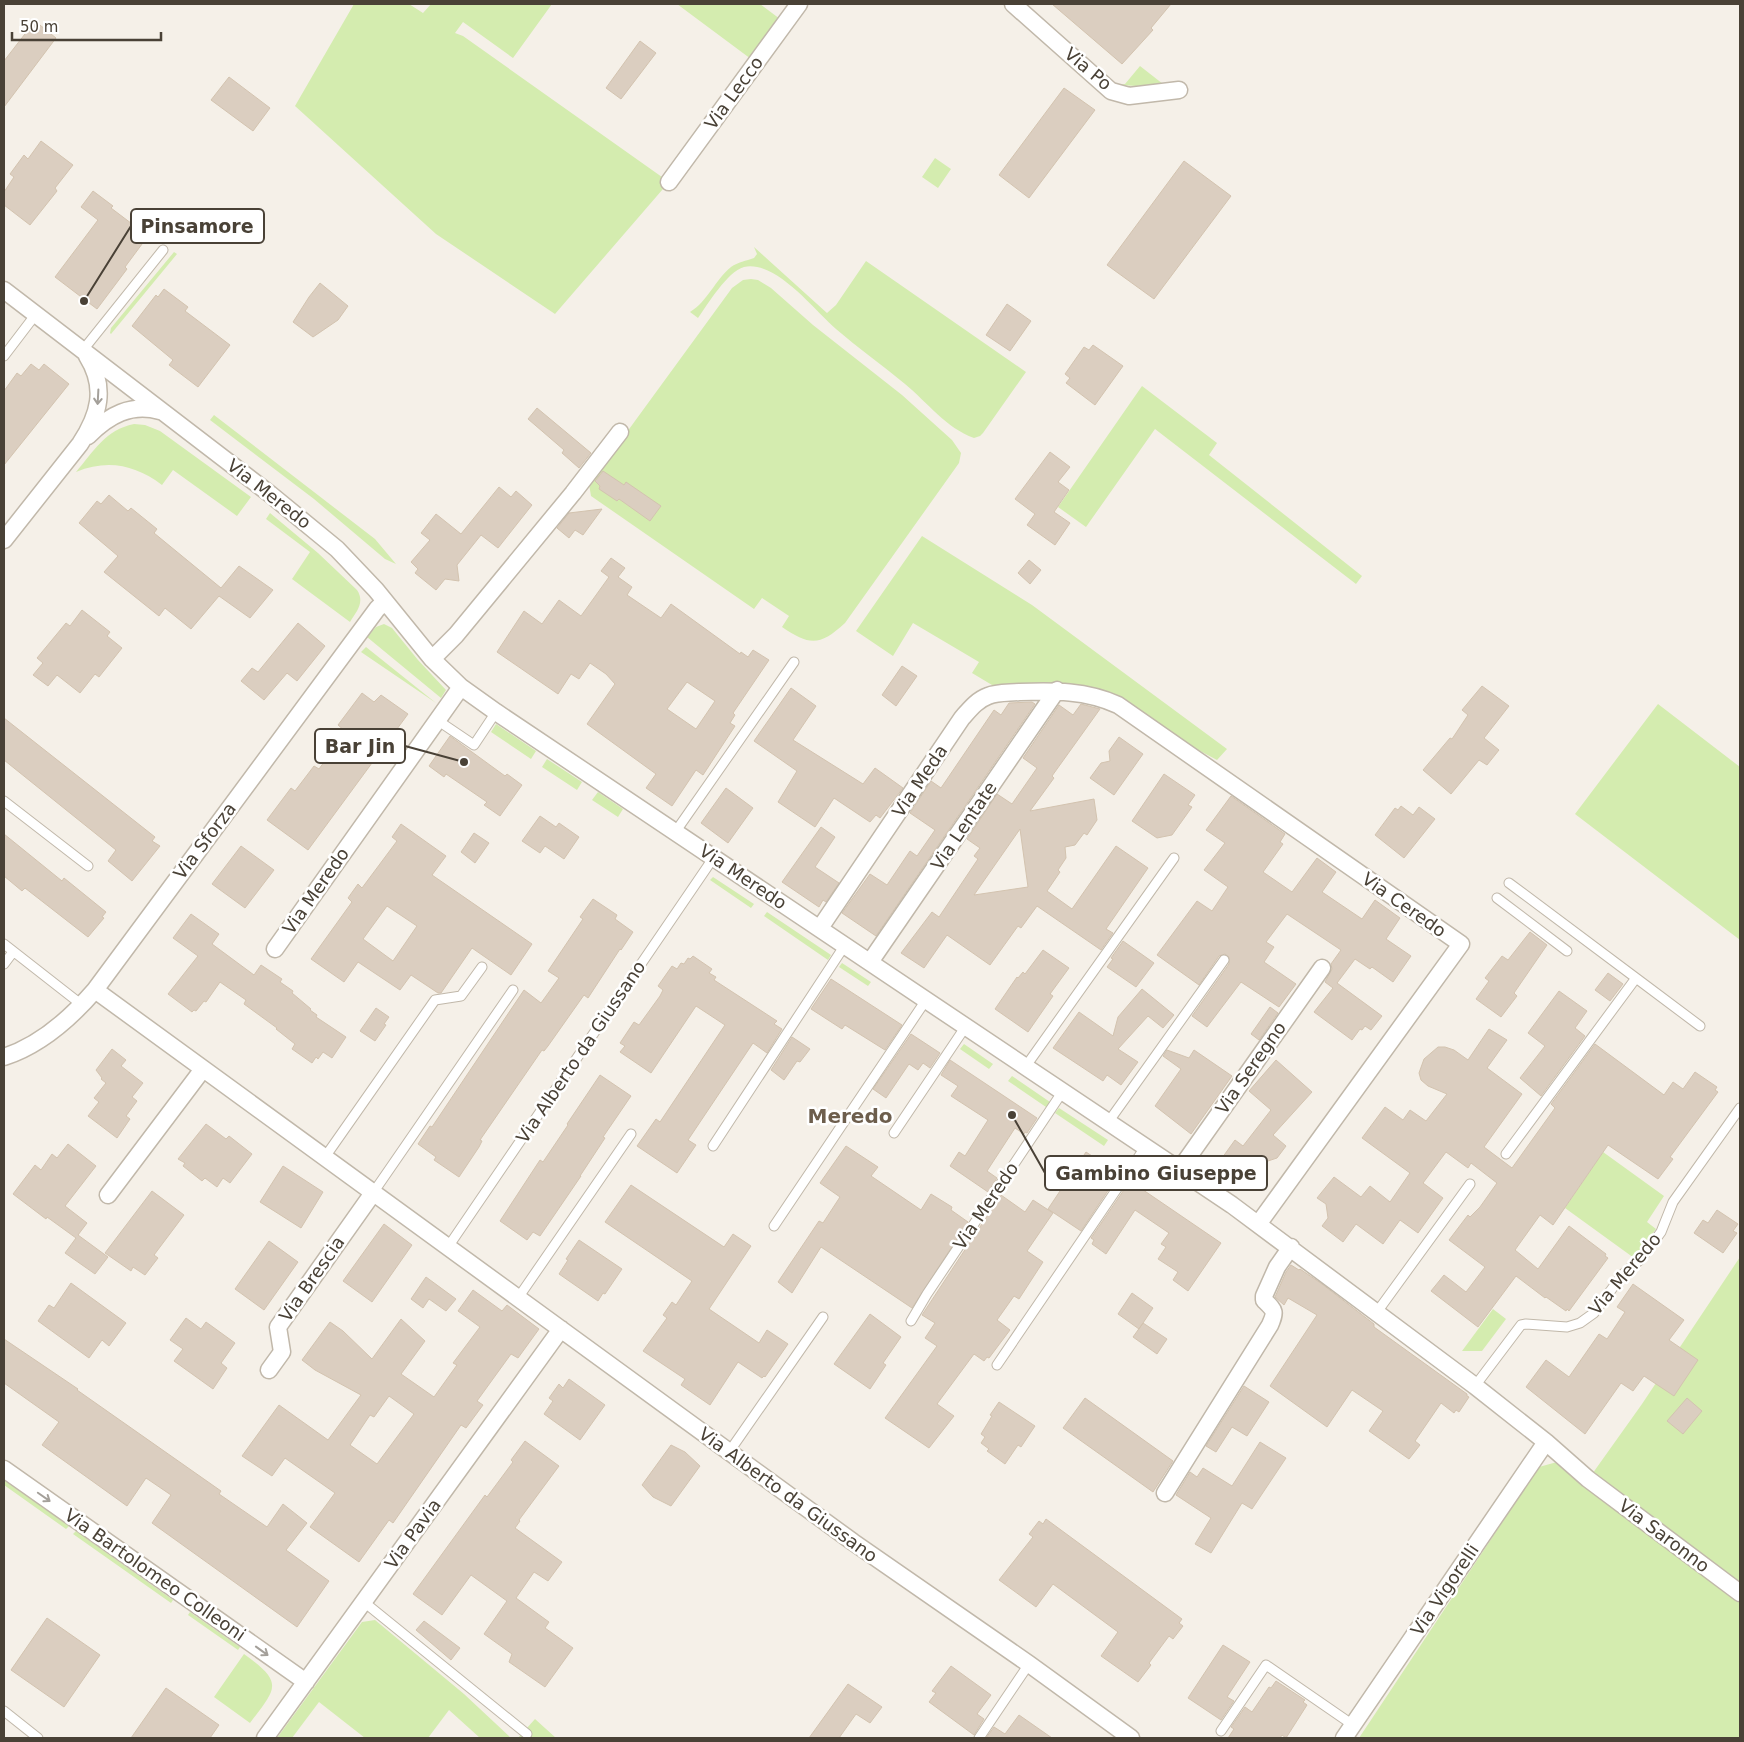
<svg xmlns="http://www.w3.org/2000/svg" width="1744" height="1742" font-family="'DejaVu Sans',sans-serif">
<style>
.green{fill:#d4ecaf}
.building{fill:#dbcec0;stroke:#d3c3af;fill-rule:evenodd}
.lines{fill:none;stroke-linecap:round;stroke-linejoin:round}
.service-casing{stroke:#c1b8aa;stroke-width:11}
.minor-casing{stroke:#c1b8aa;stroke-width:19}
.service{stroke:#fff;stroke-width:9}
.minor{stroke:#fff;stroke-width:16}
.oneway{stroke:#a4a09a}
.labels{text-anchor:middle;stroke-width:5;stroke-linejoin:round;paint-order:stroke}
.street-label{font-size:18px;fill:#494136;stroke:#fff}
.quarter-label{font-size:20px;font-weight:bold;fill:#6d5e4d;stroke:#fff}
.leader{fill:none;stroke:#494136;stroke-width:2}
.callout-dot{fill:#494136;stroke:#fff;stroke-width:2}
.callout{fill:#fff;stroke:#494136;stroke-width:2}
.callout-label{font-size:19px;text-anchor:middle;font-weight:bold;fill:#494136}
</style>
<rect width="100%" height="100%" fill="#f5f0e8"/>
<path class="green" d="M354,4H409L423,13L431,4H552L513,58L463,22L455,33L463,36L669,182L555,314L436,234L295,106Z
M677,4H760L780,19L751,59Z
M1140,66L1163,84L1136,86L1120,85L1125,84Z
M935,158L951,169L938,188L922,177Z
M754,247L827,313L836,305L866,261L1026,372L983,433L980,436L974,438C946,428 927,402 905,384C882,365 858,348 836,329C814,310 776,260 744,267C727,272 708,304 698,318L690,312C708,301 715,280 731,267C738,262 746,261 754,258L757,254Z
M174,252L177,254L111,334L110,333L111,328Z
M751,279L758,280L771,288L813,325L902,395L952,440L961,453L959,463L845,623C820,646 810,646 782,627L789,616L762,598L754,609L591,496L589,484L732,288L743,280Z
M1142,386L1217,443L1209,455L1362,576L1356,584L1155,429L1086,527L1058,507Z
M214,415L375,539L396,564L385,559L314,499L210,420Z
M134,424L145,425L160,431L251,497L237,516L173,470L162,485C135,465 108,459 76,472C94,451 105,430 134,424Z
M270,513L318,553L357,590C365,602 357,611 350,622L292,579L310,552L266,519Z
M922,536L1032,605L1227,749L1217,760L1187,744L1141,711L1109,693L1089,687L1069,684L997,688L972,673L979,662L913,623L893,656L856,631Z
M384,624L392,628L418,660L446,690L441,698L367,637L376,627Z
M366,647L436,703L361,652Z
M1658,704L1740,767V940L1575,814Z
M496,724L536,751L531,759L491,732Z
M547,759L582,782L577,790L542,767Z
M598,792L623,809L618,817L592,800Z
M713,877L754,904L751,908L710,880Z
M767,912L831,955L828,960L764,916Z
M842,963L871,982L868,986L839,967Z
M964,1044L993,1064L989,1069L960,1049Z
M1012,1076L1050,1102L1046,1107L1008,1081Z
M1059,1108L1108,1140L1104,1146L1055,1113Z
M1603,1152L1664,1196L1647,1222L1656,1229L1634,1258L1565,1208Z
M1740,1257V1738H1359L1539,1467L1557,1462L1585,1484L1642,1404Z
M1493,1309L1506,1319L1482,1351H1462Z
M4,1480L69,1526L66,1529L4,1485Z
M76,1531L173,1600L171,1603L73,1534Z
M190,1612L240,1647L238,1650L188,1615Z
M375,1620L464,1694L511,1738H480L449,1710L428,1738H365L319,1702L292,1738H277L362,1622Z
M244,1654C284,1683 277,1687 250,1723L214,1697Z
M535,1719L556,1738H518Z"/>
<path class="building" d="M1052,4H1171L1151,28L1153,30L1122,64Z
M35,21L56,38L4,107V61Z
M640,41L656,53L621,99L606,88Z
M229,77L270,108L253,131L211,100Z
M1064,88L1095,110L1029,198L999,175Z
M41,141L73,165L55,188L57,191L30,225L4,205V192L14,177L10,174L24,155L28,159Z
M1184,161L1231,196L1154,299L1107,265Z
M93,191L113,206L111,208L148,236L125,267L127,269L97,309L55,277L98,220L81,207Z
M320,283L348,306L338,320L313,337L293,322L309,297Z
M164,289L188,307L185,311L230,345L198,387L169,365L173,360L132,326L156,295L158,297Z
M1007,304L1031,321L1010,351L986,335Z
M1093,345L1123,366L1095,405L1066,383L1070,378L1065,374L1084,347L1089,350Z
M31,364L39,370L44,364L69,384L4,465V391L17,373L21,376Z
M537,408L591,453L579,468L562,453L564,450L528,419Z
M1050,452L1070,467L1058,482L1069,490L1054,512L1070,523L1055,545L1027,525L1035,514L1015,499Z
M603,471L624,485L626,482L661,506L650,521L619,499L617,501L599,489L600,486L595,481Z
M499,487L511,497L516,491L532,505L498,548L481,535L457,565L459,581L445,579L436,590L415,573L418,569L411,562L430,540L421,533L436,514L461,534Z
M109,495L128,511L131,508L157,529L154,533L221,588L239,566L273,590L250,618L219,596L191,629L165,608L159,616L104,572L118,556L79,523L97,501L101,504Z
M602,509L583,535L575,530L569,538L557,528L569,513Z
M611,558L625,568L618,577L632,587L627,595L661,618L671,604L740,654L741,652L748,657L753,650L769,660L733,713L735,715L730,723L735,726L703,775L696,770L672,806L646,788L656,774L587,724L615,684L606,674L590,663L579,679L571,674L558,694L497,652L524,611L542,624L559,600L581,616L609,577L601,571ZM687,682L715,701L696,729L667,709Z
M1029,560L1041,570L1030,584L1018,573Z
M82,610L110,632L107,636L122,648L99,677L95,674L80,693L57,675L48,686L33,675L43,663L37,658L66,623L70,626Z
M298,623L325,646L297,681L287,673L264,700L241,681L252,668L258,672Z
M902,666L917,676L896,706L882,695Z
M1482,686L1509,706L1484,738L1499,750L1487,765L1479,760L1451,794L1423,770L1450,738L1452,739L1468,715L1462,710Z
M791,688L816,706L793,740L863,784L875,768L903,788L880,818L876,815L870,822L834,798L815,827L778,802L797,771L754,741Z
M362,693L374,702L381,695L408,714L308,850L267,820L291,788L295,791L314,766L319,769L346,732L338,725Z
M1032,702L1035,704L876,936L842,913L870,874L887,885L910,851L917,856L935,830L910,813L931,781L941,788L994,710L1001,715L1009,703Z
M1081,704L1100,709L1052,776L1054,778L1030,811L1094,799L1097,820L1087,835L1084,833L1075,845L1065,847L1066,858L1058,870L1060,872L1047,891L1072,909L1116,846L1148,868L1106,929L1113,933L1101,950L1037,906L1021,928L1018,926L990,965L947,935L924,968L901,953L932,912L939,917L978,859L974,856L980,848L967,839L997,794L1012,804L1037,768L1023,758L1059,705L1073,715ZM1020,829L1028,887L974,895Z
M4,718L155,837L152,841L160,846L132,881L108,861L116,850L4,760Z
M450,736L505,776L507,774L522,785L500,816L484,805L487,802L446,774L444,777L429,766Z
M1119,737L1143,754L1114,795L1090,778L1101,763L1110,761L1109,751Z
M1164,774L1195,795L1188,805L1192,807L1172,835L1157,838L1132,821Z
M726,788L753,808L728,843L701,823Z
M1231,796L1285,834L1280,842L1283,844L1263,872L1292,892L1317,858L1336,872L1322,892L1362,919L1375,900L1400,918L1386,939L1411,956L1393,982L1372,967L1370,969L1355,959L1337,983L1382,1016L1371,1030L1365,1026L1362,1030L1360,1029L1352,1040L1314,1012L1333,988L1325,982L1332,969L1331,964L1341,950L1287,914L1266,942L1274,947L1264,962L1296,984L1279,1007L1241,982L1207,1027L1192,1016L1229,964V957L1225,954L1219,956L1199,985L1157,955L1197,901L1212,911L1228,887L1204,870L1225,843L1206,830Z
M1401,806L1413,815L1419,807L1435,819L1404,858L1375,835L1395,808L1398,810Z
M540,816L556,827L559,823L579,837L564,859L545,846L540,853L522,841Z
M401,824L446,856L432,875L532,944L511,975L472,948L441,993H438L411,975L400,990L358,962L344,982L311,959L352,902L348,898L358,884L362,888L397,841L392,837ZM387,906L417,926L393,961L363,939Z
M821,827L835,837L815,867L839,883L826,902L823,900L819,907L782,882Z
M474,833L489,843L475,863L461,852Z
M4,834L62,881L64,878L106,912L102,917L104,918L88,937L25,888L22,891L4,876Z
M241,846L274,870L245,908L212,884Z
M593,899L617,915L615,919L633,932L621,950L620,949L588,998L584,995L548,1046L544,1051L542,1050L480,1140L482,1141L479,1147L459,1177L434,1160L436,1157L418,1144L430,1126L432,1127L524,990L541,1003L559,978L548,971L583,919L580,917Z
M191,914L219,934L212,944L254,975L261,965L282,979L280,982L293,991L292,993L311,1009L310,1010L317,1015L316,1017L346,1037L332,1058L323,1052L318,1059L316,1057L312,1063L292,1049L295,1044L276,1029L277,1028L244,1004L246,1000L220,982L206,1002L204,1001L196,1011L194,1010L192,1012L168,994L198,956L173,938Z
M1530,932L1547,945L1514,993L1517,996L1501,1017L1476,999L1489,981L1485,978L1502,956L1508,960Z
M1123,941L1154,963L1136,987L1107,967L1113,959L1111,958Z
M1043,950L1069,968L1050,994L1053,996L1028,1032L995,1009L1017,977L1018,978L1023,972L1025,974Z
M693,956L712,969L709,973L716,977L714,980L777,1021L774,1024L782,1029L767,1053L753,1043L688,1140L696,1145L677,1173L637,1146L656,1119L660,1122L725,1025L696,1006L651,1073L620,1052L625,1046L620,1043L634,1022L639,1025L660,996L663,990L658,986L672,966L677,969L681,963L684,964L688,958L690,959Z
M1608,973L1623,984L1610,1001L1595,990Z
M831,979L902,1025L885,1050L845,1025L842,1029L811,1009Z
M1142,989L1174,1015L1163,1028L1148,1016L1118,1049L1138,1062L1121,1085L1107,1075L1103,1081L1053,1048L1079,1012L1113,1036L1118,1017Z
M1559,991L1587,1011L1575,1028L1585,1036L1541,1096L1520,1078L1545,1046L1528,1033Z
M1270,1007L1278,1013L1259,1040L1251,1034Z
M376,1008L389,1017L384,1024L386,1025L375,1041L360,1031Z
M1489,1029L1507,1040L1487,1068L1522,1094L1484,1147L1512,1168L1555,1108L1551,1104L1595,1044L1664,1095L1673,1082L1683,1089L1695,1072L1717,1087L1715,1090L1718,1092L1670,1157L1673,1159L1658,1179L1608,1145L1553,1225L1540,1215L1515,1250L1538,1269L1569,1226L1606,1254L1605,1256L1608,1258L1569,1311L1567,1309L1566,1311L1546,1297L1545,1298L1516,1276L1478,1327L1431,1291L1444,1275L1466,1292L1485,1267L1449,1240L1468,1215L1470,1217L1480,1207L1497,1183L1471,1163L1468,1168L1446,1152L1423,1183L1443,1198L1418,1233L1400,1220L1383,1244L1356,1224L1343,1242L1322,1226L1328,1218L1326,1204L1317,1198L1334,1177L1361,1197L1370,1186L1390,1202L1410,1173L1362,1138L1385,1107L1403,1120L1410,1110L1426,1121L1447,1094L1428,1086L1421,1080L1419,1073L1424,1059L1438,1047H1445L1454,1050L1468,1060Z
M911,1034L940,1053L930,1068L923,1063L918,1070L909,1064L886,1098L873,1089Z
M792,1037L810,1049L800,1062L797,1061L784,1080L771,1070Z
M112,1049L126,1060L121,1066L143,1083L132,1097L137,1101L126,1116L130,1119L117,1138L88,1116L99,1102L94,1098L106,1083L101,1079L102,1078L96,1070Z
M1167,1050L1189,1058L1194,1050L1232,1076L1191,1134L1155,1106L1181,1069L1163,1056Z
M950,1060L1037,1118L1027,1133L1025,1132L1024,1134L1015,1128L987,1171L997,1178L988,1192L950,1166L959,1152L965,1156L988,1120L951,1096L958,1086L941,1075Z
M1276,1060L1312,1092L1273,1135L1286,1146L1277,1158L1265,1162L1247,1186L1217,1165L1235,1140L1243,1146L1271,1110L1249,1091Z
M600,1075L631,1096L603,1137L605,1138L580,1176H581L540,1236L533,1232L527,1240L500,1221L540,1160L543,1162L568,1125L567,1124Z
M206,1124L226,1139L229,1136L252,1154L230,1183L223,1178L217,1187L205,1178L202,1181L183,1166L185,1163L178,1159Z
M68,1144L96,1166L65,1206L87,1223L78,1235L108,1257L95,1274L65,1253L76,1238L47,1217L46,1219L13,1194L35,1165L41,1170L52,1154L57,1158Z
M846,1146L878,1167L871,1176L921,1210L931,1194L952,1207L951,1210L968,1222L912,1308L821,1247L792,1293L778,1282L819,1221L823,1223L840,1197L820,1183Z
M1086,1152L1119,1174L1081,1231L1048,1209Z
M283,1166L323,1192L301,1228L260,1202Z
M1130,1181L1221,1243L1188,1291L1173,1280L1178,1272L1158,1259L1166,1247L1161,1244L1169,1233L1135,1210L1106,1254L1092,1244L1094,1240L1091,1238Z
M631,1185L724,1247L733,1234L751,1246L709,1309L759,1343L767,1330L788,1344L765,1377L764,1376L762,1378L738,1362L710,1405L681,1385L685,1379L643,1351L667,1318L663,1315L672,1302L676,1305L692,1281L605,1222Z
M152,1191L184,1215L154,1255L158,1258L145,1275L133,1267L131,1271L105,1253Z
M1001,1195L1025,1212L1033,1200L1053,1213L1027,1251L1043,1262L1019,1299L1014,1296L997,1320L1010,1330L989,1358L987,1357L984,1361L974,1354L937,1404L954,1416L929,1448L885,1418L937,1346L925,1338L935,1323L922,1315Z
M1717,1210L1738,1224L1733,1231L1737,1233L1723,1253L1694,1233L1703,1220L1708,1223Z
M384,1224L412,1245L372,1302L343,1281Z
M579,1240L622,1269L605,1294L603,1293L598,1301L559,1274L568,1260L566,1259Z
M269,1241L298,1262L264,1310L235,1289Z
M1291,1265L1299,1270L1300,1269L1322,1284L1374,1324V1327L1467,1394V1396L1469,1397L1459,1412L1456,1410L1454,1413L1441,1403L1415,1441L1420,1445L1409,1459L1369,1431L1383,1411L1352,1390L1327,1427L1270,1386L1317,1315L1288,1298L1284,1305L1275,1297L1286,1272Z
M426,1277L456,1299L446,1311L429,1299L423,1308L411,1299Z
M71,1283L126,1323L109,1346L102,1340L89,1358L38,1321L49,1305L54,1308Z
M1633,1284L1684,1320L1669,1340L1698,1360L1674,1396L1644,1376L1633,1391L1621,1383L1585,1434L1526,1387L1546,1360L1569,1377L1599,1334L1607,1339L1625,1312L1617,1307Z
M473,1290L502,1311L507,1305L539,1329L518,1358L511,1354L477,1401L483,1405L466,1428L461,1425L393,1523L389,1520L359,1562L310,1527L335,1493L285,1458L272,1476L242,1456L279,1405L328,1440L361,1395L315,1370L302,1360L330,1322L343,1331L372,1359L401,1319L425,1341L401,1374L434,1397L457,1365L453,1363L480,1327L458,1311ZM389,1396L414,1414L377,1464L350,1445L370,1415L374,1417Z
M1132,1293L1153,1308L1139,1329L1118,1314Z
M870,1314L901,1337L883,1363L886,1365L870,1389L834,1364Z
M186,1318L201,1329L206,1322L235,1343L221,1363L227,1368L213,1389L174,1361L183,1349L170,1340Z
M1143,1323L1167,1339L1157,1354L1133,1337Z
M4,1339L78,1389L77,1390L221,1491L219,1494L267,1527L283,1504L307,1523L286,1550L329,1581L297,1627L152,1523L171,1495L146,1478L127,1506L42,1445L59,1422L4,1383Z
M569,1379L605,1405L580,1440L544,1414L553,1401L549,1398L559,1384L563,1388Z
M1244,1386L1269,1402L1247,1436L1232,1427L1216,1452L1206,1446Z
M1085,1398L1173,1461L1153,1492L1063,1428Z
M1687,1398L1702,1411L1683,1434L1667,1421Z
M999,1402L1035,1426L1021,1447L1018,1445L1005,1464L987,1451L989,1449L981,1443L985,1437L981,1434L992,1416L990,1415Z
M525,1441L559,1466L519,1520L520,1521L515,1528L562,1562L548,1581L534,1572L516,1598L549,1622L545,1628L573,1648L545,1687L509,1662L512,1654L484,1634L507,1601L471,1575L442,1615L413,1594L485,1495L487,1497L513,1462L511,1460Z
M1260,1442L1286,1458L1252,1509L1242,1503L1211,1553L1195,1544L1211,1518L1176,1495L1190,1472L1197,1477L1203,1468L1232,1486Z
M671,1445L685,1452L700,1466L671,1506L653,1497L642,1485Z
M1046,1519L1182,1619L1179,1623L1183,1626L1173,1639L1169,1636L1149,1663L1151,1665L1138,1682L1101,1656L1118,1632L1053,1584L1036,1607L999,1580L1033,1537L1029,1534L1039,1521L1043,1524Z
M47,1618L100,1655L64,1707L11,1670Z
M424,1621L460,1648L451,1660L416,1630Z
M1223,1645L1250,1662L1227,1697L1234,1701L1221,1720L1188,1698Z
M951,1666L991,1695L977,1714L984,1719L974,1735L929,1702L936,1693L932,1691Z
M1276,1681L1305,1700L1303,1702L1307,1705L1286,1738L1282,1735L1280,1738H1228L1234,1729L1231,1727L1245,1707L1252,1712L1269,1687L1271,1688Z
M848,1684L882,1707L870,1723L856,1714L839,1738H809Z
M166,1688L219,1725L210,1738H131Z
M1019,1715L1052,1738H986L994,1727L1005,1734Z"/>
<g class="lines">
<g class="service-casing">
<path id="service" d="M83,350L163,250
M4,356L36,314
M437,720L474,745L496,712
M4,801L88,866
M676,831L794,662
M1497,898L1567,951
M4,944L82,1005
M4,964L13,952
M1636,978L1700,1026
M1026,1066L1174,858
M1109,1121L1224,960
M894,1133L966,1026
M713,1146L845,945
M1506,1154L1636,978L1509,883
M325,1157L435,1000L461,996L482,967
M373,1193L513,990
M774,1226L926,1000
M448,1247L714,857
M518,1298L631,1134
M1377,1312L1470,1184
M911,1321L927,1294L1063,1091
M997,1365L1146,1146
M1475,1386L1521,1325L1526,1324L1567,1327L1580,1323L1594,1313L1623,1274L1641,1259L1661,1232L1673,1202L1740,1108
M729,1452L823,1317
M364,1602L527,1734
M4,1711L38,1738
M1221,1731L1266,1665L1353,1725
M979,1738L1029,1664"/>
</g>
<g class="minor-casing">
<path id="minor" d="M1013,4L1111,91L1129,96L1179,90
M669,182L799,4
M4,290L270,494L337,549L376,590L432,659L461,687L496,712L1232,1205L1475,1386L1546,1442L1588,1479L1740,1593
M88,436C109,415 131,403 160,411
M4,540L80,444C99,415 107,388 87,356
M432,659L456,635L573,493L620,432
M820,928L962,718C970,709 977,700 988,696C997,692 1009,693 1019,692C1054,691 1085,690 1118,705L1461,944L1259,1223
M275,949L461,687
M870,962L1057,690
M95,990L853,1542L1029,1664L1131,1738
M4,1057C41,1045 70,1019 95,990L377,609L385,601
M1180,1169L1322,968
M108,1195L203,1069
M269,1370L282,1352L278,1327L373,1193
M4,1469L306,1682
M1165,1493L1270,1325C1276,1311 1275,1311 1264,1300V1296L1277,1267L1291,1247
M265,1738L561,1329
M1344,1738L1546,1442"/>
</g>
<use href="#service" class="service"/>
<use href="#minor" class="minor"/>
</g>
<defs><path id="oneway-shaft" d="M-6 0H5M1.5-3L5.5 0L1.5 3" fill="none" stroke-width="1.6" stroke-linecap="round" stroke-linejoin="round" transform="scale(1.25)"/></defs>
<g class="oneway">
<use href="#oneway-shaft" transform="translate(98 397) rotate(93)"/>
<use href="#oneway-shaft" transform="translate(44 1497) rotate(35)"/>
<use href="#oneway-shaft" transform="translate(262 1651) rotate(36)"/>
</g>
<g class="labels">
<g class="street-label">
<text transform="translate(1088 69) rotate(40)" y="6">Via Po</text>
<text transform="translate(734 93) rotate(-54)" y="6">Via Lecco</text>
<text transform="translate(269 494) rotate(38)" y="6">Via Meredo</text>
<text transform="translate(920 781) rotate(-56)" y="6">Via Meda</text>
<text transform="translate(964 826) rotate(-56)" y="6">Via Lentate</text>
<text transform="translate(205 841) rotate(-53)" y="6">Via Sforza</text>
<text transform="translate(743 877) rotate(34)" y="6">Via Meredo</text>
<text transform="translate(316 891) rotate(-55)" y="6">Via Meredo</text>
<text transform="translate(1404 905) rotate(35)" y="6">Via Ceredo</text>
<text transform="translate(581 1052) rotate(-56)" y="6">Via Alberto da Giussano</text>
<text transform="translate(1251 1068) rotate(-55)" y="6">Via Seregno</text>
<text transform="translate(986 1206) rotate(-56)" y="6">Via Meredo</text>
<text transform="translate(1625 1274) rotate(-50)" y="6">Via Meredo</text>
<text transform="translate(312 1279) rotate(-55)" y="6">Via Brescia</text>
<text transform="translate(788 1495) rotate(36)" y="6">Via Alberto da Giussano</text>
<text transform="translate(413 1534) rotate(-54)" y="6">Via Pavia</text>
<text transform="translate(1664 1536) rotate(37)" y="6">Via Saronno</text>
<text transform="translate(155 1575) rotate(35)" y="6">Via Bartolomeo Colleoni</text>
<text transform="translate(1445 1590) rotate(-56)" y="6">Via Vigorelli</text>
</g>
<g class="quarter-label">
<text x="850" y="1123">Meredo</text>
</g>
</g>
<path class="leader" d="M84 301L131 226M464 762L405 746M1012 1115L1045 1173"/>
<g class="callout-dot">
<circle cx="84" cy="301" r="5"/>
<circle cx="464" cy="762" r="5"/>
<circle cx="1012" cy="1115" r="5"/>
</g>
<g class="callout">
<rect x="131" y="209" width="133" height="34" rx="5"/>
<rect x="315" y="729" width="90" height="34" rx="5"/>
<rect x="1045" y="1156" width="222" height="34" rx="5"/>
</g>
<g class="callout-label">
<text x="197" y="233">Pinsamore</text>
<text x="360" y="753">Bar Jin</text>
<text x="1156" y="1180">Gambino Giuseppe</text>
</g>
<rect width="1744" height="1742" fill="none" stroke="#494136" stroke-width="10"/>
<path d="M12 32v8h149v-8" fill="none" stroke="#494136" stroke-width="2.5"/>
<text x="20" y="32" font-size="15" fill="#494136" stroke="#ffffff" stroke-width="4" paint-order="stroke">50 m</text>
</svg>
